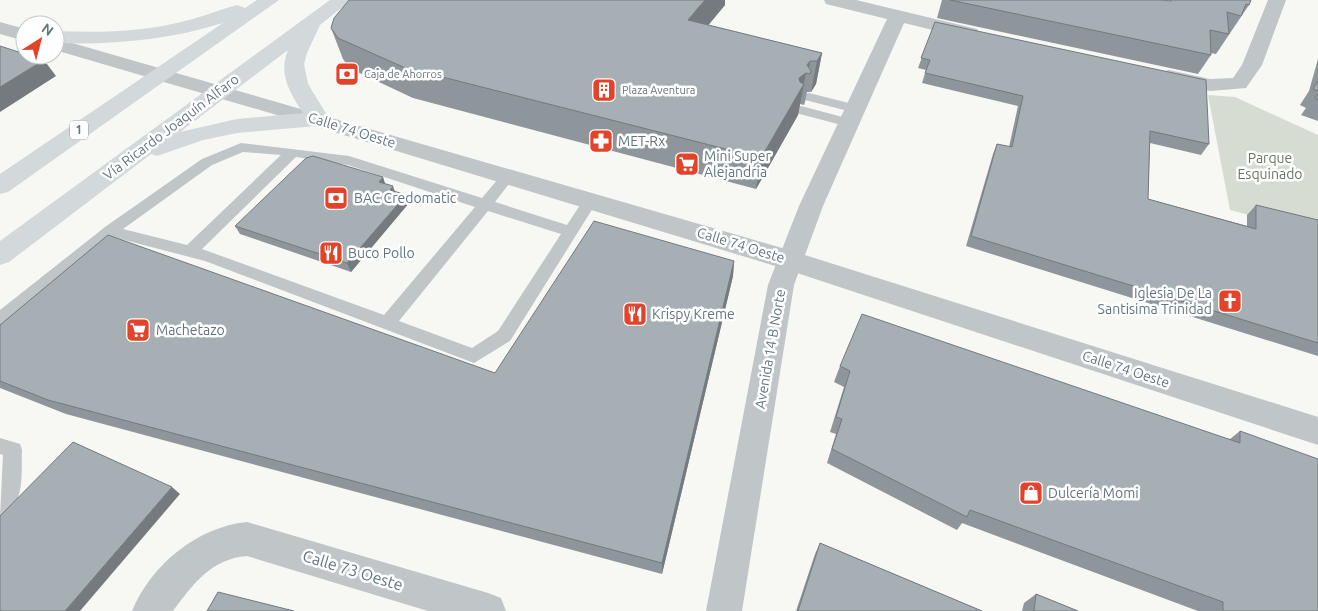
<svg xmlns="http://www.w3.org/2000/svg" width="1318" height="611" font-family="Ubuntu,sans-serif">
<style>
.green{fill:#d7dcd3}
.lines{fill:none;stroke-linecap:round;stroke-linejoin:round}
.service{fill:#c0c5c8;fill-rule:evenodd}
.minor{fill:#c0c5c8;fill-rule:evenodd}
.tertiary{fill:#c0c5c8;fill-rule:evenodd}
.primary{fill:#d3d8db;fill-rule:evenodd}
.wall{fill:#8e969b}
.shaded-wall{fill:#747a7e}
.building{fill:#a5afb4;stroke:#747a7e}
.labels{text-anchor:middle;stroke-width:5;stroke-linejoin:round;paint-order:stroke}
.far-poi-label{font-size:11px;fill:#62757f;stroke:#fff;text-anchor:start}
.shield{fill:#fff;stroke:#919ea5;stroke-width:1}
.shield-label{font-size:12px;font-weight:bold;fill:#62757f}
.street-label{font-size:14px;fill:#62757f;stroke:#fff}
.poi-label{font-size:14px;fill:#62757f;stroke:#fff;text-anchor:start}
.park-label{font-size:14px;fill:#677761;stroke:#fff}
.near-street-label{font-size:16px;fill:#62757f;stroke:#fff}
</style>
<rect width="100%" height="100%" fill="#f7f7f4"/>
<path class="green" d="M1208,95L1235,97L1318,135V233L1230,210Z"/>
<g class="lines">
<path class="service" d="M809,93L861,106L862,109L856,113L805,100L803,97L805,94Z
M801,106L854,120L856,123L849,127L796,113L795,110Z
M241,143L349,156L482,198L503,173L508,171L515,176L495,202L567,225L586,196H596L598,200L510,341L474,363L205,261L113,237L6,324L0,326V310L105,227L202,159ZM243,152L281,155L187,245L123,229L212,165ZM296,157L348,165L475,207L384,315L202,249ZM488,211L561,234L498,331L472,348L399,321Z
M0,438L20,444L22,450C21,473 26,507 0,517L3,455L0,454Z"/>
<path class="minor" d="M824,0H856L977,29L980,33L977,37L970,39L904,23L823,206L794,285L742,611H706L768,285L799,206L887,19L826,4Z
M1268,0H1286L1262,65L1246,88L1210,91L1162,80L1159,76L1162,72L1169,70L1210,79L1233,78L1242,65Z
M247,522L488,593L501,598L506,611H428L247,556C211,559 193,584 173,611H132C151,565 197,527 247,522Z"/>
<path class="tertiary" d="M0,22L25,29V41L0,34Z
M55,38L789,250L1318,417V445L782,268L311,125L55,50Z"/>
<path class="primary" d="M257,0H279L8,192L0,194V174L223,23C168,40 113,45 55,43V31C100,33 145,32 189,20C205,16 221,9 237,5L245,8Z
M330,0H351L320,25L307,53L304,64L308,84L330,120L327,125L237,133L203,140L157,156L151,154L9,262L0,265V241ZM288,50C278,74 290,93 303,113L237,119L180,132Z"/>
</g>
<path class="wall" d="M942,0H1161L1169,1L1170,0H1251L1249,5L1216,54L1211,53V55L1198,74L937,18Z
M725,5L708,25L822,53L816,84L811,92H807L805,102L804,105L800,104L798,115L756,189L413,98L349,68L343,59L331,28Z
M935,22L1209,144L1201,155L1150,143L1148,199L1247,226V215L1256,205L1318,220V356L966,246L993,154L997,144L1009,147L1018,106L922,83L926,70L918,68Z
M1318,59V121L1301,115L1306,108L1300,105L1309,91Z
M386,184L395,191L406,195L409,203L351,272L240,234L235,226Z
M734,261L733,276L662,574L66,414L0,388V325L495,373Z
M840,366L1230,439L1240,431L1318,611H1198L962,523L957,530L827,463L836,434L830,432L844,387L834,382Z
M820,543L982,611H796L815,554Z
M1036,594L1078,611H1022L1024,603Z"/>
<path class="shaded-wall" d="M705,0H725V5L687,51L688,20Z
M822,53L816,84L811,92L817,61Z
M44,60L56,76L0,112V87Z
M810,61L808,74L806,73L798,115L756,189L761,158L799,78Z
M383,177L386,186L379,182Z
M393,186L396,195L390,190Z
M406,195L409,203L351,272L347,263Z
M734,261L733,276L662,574V563Z
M172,487L180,494L80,611H65Z"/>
<path class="building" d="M349,0H705L688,20L822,53L817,61H810L807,65L811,71L810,74L806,73L799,78L800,82L804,84L761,158L403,67L338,38L331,28L334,18Z
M950,0H1161L1171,1V0H1251L1249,5L1246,4L1241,16L1227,12L1229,34L1210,30L1211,55Z
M935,22L1206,80L1209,144L1150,131L1148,199L1256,229V205L1318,220V343L971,236L997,144L1012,147L1023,96L925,73L930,60L921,58Z
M0,46L25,54V55H29L44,60L0,87Z
M1318,81V91L1313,89Z
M1318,94V100L1315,98Z
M313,156L383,177L379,182L393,186L390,190L406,195L347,263L235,226L306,158Z
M594,221L734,261L662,563L48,400L0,381V325L108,235L495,373Z
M862,314L1240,443V431L1318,459V611H1223V602L970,510L967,517L832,449L842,419L836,417L850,371L840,366Z
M73,442L172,487L65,611H0V516Z
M820,543L982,611H798Z
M218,592L294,611H207Z
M1036,594L1078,611H1034Z"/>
<defs>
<g id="bank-square" transform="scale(1.25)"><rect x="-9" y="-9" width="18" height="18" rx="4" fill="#e2432a" stroke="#fff"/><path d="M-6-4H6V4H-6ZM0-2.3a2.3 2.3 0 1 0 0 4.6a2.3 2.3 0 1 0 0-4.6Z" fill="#fff"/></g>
<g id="building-square" transform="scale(1.25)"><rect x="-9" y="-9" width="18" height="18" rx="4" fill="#e2432a" stroke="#fff"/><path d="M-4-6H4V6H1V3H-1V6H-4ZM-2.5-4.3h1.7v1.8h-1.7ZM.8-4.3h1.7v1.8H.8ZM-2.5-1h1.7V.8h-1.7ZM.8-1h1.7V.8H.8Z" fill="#fff"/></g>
<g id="pharmacy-square" transform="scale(1.25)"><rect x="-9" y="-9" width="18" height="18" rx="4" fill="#e2432a" stroke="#fff"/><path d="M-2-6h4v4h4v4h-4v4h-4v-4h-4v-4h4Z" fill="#fff"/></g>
<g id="supermarket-square" transform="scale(1.25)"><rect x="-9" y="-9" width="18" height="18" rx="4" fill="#e2432a" stroke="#fff"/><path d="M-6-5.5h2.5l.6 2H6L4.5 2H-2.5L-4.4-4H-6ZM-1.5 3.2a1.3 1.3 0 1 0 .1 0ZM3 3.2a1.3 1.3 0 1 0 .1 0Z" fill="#fff"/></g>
<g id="restaurant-square" transform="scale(1.25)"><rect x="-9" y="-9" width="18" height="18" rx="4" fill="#e2432a" stroke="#fff"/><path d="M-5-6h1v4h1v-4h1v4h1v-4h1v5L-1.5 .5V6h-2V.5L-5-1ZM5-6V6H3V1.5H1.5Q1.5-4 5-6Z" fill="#fff"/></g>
<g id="church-square" transform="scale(1.25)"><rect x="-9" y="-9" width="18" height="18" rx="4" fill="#e2432a" stroke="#fff"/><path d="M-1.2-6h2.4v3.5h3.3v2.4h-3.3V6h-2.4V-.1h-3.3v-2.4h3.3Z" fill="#fff"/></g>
<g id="shop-square" transform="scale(1.25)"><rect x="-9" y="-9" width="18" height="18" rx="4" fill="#e2432a" stroke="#fff"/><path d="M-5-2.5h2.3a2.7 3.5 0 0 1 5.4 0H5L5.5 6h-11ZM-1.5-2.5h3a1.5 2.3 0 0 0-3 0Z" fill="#fff"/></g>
</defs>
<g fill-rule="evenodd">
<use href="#bank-square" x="347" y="74"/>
<use href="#building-square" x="604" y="90"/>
<use href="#pharmacy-square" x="601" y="141"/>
<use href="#supermarket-square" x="687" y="164"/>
<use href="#bank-square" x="336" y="198"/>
<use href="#restaurant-square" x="331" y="253"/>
<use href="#church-square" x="1230" y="301"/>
<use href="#restaurant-square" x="635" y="314"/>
<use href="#supermarket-square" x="138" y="330"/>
<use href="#shop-square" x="1031" y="493"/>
</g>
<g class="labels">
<g class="far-poi-label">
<text x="364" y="78">Caja de Ahorros</text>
<text x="622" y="94">Plaza Aventura</text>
</g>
<rect class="shield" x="70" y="120.5" width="18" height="19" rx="4"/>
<g class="shield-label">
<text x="79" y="134">1</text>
</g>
<g class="street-label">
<text transform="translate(171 127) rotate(-37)" y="5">Vía Ricardo Joaquín Alfaro</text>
<text transform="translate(352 130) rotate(17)" y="5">Calle 74 Oeste</text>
<text transform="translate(741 245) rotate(17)" y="5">Calle 74 Oeste</text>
<text transform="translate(770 349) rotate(-80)" y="5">Avenida 14 B Norte</text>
<text transform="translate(1126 369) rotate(18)" y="5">Calle 74 Oeste</text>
</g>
<g class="poi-label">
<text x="618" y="146">MET-Rx</text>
<text x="704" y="161">Mini Super<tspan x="704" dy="16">Alejandria</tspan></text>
<text x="354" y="203">BAC Credomatic</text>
<text x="348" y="258">Buco Pollo</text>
<text x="1212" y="298" text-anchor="end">Iglesia De La<tspan x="1212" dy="16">Santisima Trinidad</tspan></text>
<text x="652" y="319">Krispy Kreme</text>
<text x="156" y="335">Machetazo</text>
<text x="1048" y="498">Dulcería Momi</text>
</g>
<g class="park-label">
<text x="1270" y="163">Parque<tspan x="1270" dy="16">Esquinado</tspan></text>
</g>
<g class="near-street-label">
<text transform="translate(353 570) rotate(17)" y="6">Calle 73 Oeste</text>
</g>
</g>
<g transform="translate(40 40) rotate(36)"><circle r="24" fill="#ffffff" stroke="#c0c8cc"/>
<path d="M0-4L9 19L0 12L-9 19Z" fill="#e2432a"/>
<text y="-8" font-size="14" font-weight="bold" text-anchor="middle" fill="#62757f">N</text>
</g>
</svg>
